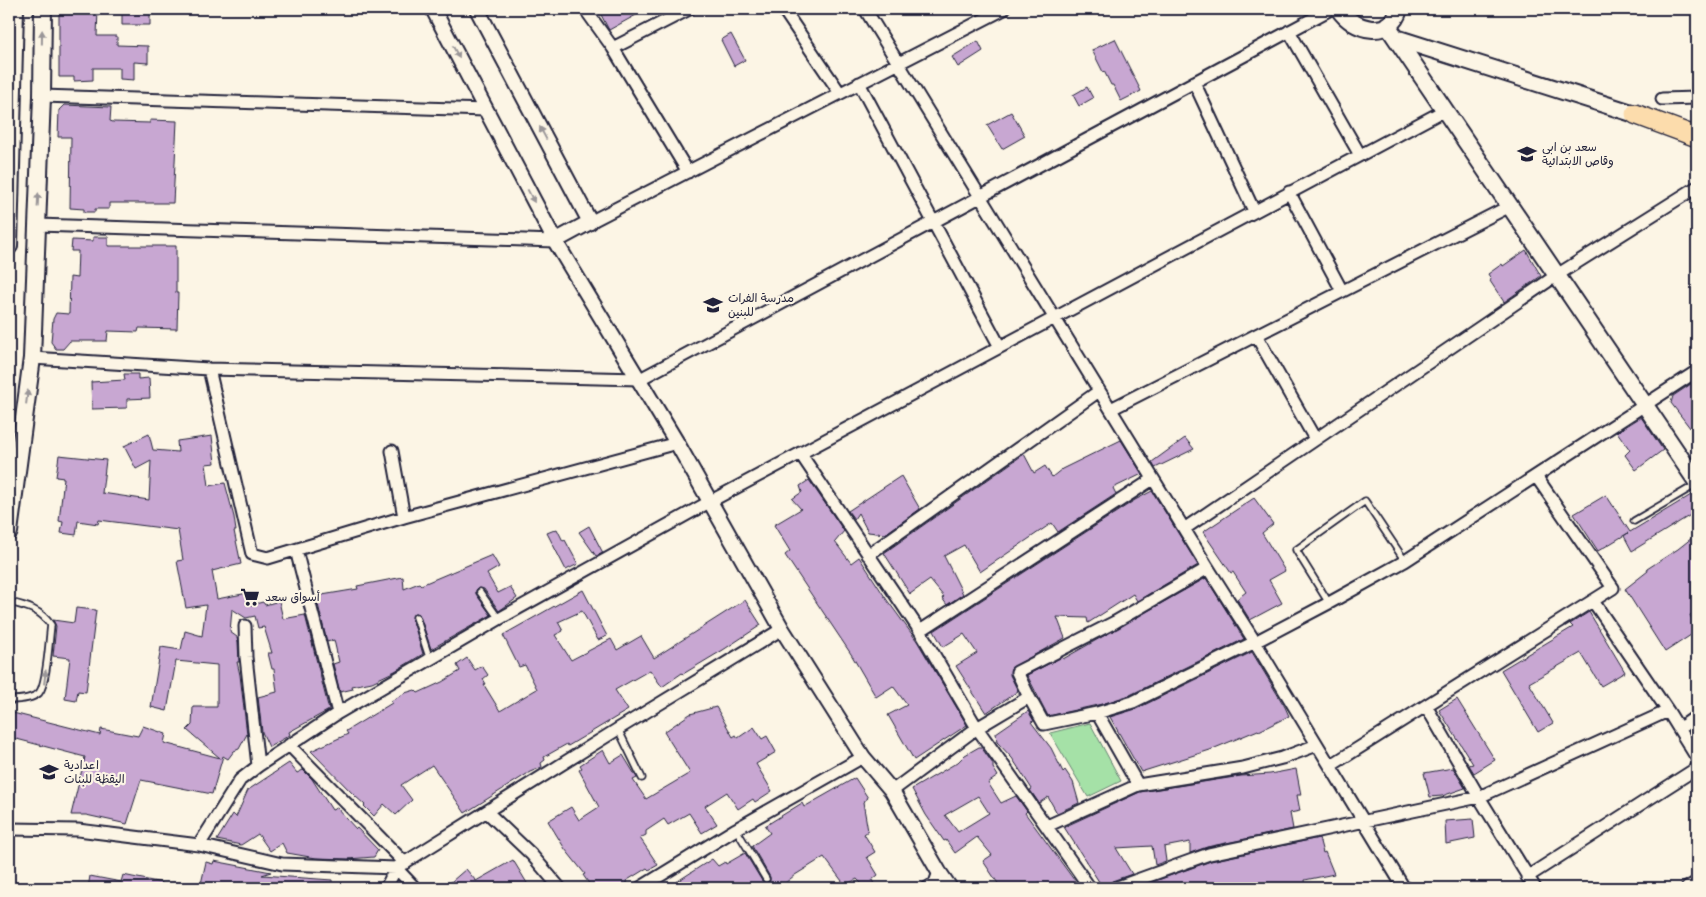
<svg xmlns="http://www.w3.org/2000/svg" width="1706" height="897" font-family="'Balsamiq Sans','Playpen Sans Arabic',sans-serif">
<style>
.green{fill:#a5e1a7;stroke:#648271}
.building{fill:#c8a7d2;stroke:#22223b;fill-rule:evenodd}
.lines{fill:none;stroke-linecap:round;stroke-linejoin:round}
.service-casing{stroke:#22223b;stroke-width:9}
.minor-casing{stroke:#22223b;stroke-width:15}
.tertiary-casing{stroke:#22223b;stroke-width:18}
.secondary-casing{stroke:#22223b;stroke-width:20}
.trunk-casing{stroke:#22223b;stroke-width:22}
.service{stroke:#fcf5e5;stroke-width:5.5}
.minor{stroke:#fcf5e5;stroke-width:11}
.tertiary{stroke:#fcf5e5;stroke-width:14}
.secondary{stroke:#fcf5e5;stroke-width:16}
.trunk{stroke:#fcdcac;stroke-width:19}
.oneway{fill:#9a9698}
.labels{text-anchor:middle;stroke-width:4.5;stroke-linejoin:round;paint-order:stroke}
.poi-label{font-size:12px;fill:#22223b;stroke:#fcf5e5;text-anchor:start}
</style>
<rect width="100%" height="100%" fill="#fcf5e5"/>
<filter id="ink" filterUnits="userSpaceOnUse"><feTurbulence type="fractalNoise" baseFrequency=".02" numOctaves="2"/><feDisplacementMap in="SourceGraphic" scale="10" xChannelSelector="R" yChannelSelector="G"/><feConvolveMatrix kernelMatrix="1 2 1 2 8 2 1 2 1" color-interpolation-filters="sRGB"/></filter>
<g filter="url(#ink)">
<path class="green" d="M1090,723L1121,781L1088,797L1050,733Z"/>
<path class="building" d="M59,9H98L97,36H117V45L148,46V63L134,62V80L120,79V68H93V80L74,81V77H59Z
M122,9H150V25H122Z
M598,9H647L609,30Z
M731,34L745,60L734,66L721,40Z
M1115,39L1141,91L1121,101L1113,85H1111L1104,71L1103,72L1092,50Z
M978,41L983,51L958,67L952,57Z
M1087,87L1093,98L1079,106L1073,95Z
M64,105L111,107L110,121L113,122L150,123V120L177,121L173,203H109V209H95V212H84V209L70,208L71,137H58L59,110Z
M1011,112L1025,136L1002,149L987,125Z
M93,237H108V246H176V293H178L177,329L139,328L138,332L108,331L107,341H70L63,349H56L51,342L53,319L56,313L69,314L70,277L77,278L78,251H71L72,240L93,241Z
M1526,250L1541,276L1504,302L1490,281L1491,279L1488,274L1502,264L1503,266Z
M124,374H138V379L149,378L150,398L127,399V408L92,409L91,382L125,380Z
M1697,380V437L1671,403L1673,396Z
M1641,417L1663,450L1636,470L1625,455L1630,450L1617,432Z
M149,434L153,450L178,452L177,441L212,436L215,463L206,464L209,486L225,483L234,517L236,531H234L241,564L212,571L217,599L248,593L251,605L263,602L265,605L279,601L283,619L305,615L329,710L289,732L290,735L269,747L262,732L258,697L277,692L274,669H272L268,653H272L264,627L258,628L255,616L246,618L232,609L230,632L237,637L238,642L239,662H237L240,675L247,734L239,749L234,751L228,759L223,756L212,794L141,780L127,824L86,815H71L85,757L9,737V712L100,735L101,729L138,736L143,726L166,734L164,743L220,758L187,730L192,725L193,707H217V665L176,661L167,711L151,707L161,647L181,650L185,631L202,636L206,605L186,608L177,561L183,560L178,530L99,520L98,524L78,521L76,535L61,533L63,522L59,521L64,478L56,477L59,455L106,460L102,493L149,500L151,461L136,469L124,446Z
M1185,438L1194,449L1155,468L1152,462Z
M1121,440L1142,474L1113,488L1116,494L1058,532L1052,523L980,572L964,545L944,556L963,594L947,605L942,598L944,597L930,580L910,594L884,553L1024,454L1034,473L1045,466L1052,477L1062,469Z
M901,476L920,509L885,534L868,532L858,513L854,519L848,511Z
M809,480L844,531L835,542L851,563L859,557L887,600L917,641L967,725L914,760L888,715L907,705L893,686L876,697L851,654L785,555L790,551L774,525L801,509L792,499L802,492L800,486Z
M1152,491L1198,565L1137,601L1133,594L1088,623L1087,618L1057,617L1065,638L1011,668L1010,675L1018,691L986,713L956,666L977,653L964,634L943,647L934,631L1135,500Z
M1696,492L1697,511L1632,551L1624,536L1628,533L1598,551L1574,514L1606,495L1630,532Z
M1254,498L1273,524L1262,533L1285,571L1269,580L1282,603L1250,620L1237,599L1246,592L1233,572L1231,573L1203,532Z
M589,526L603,553L596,556L579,532Z
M557,529L563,541L565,540L578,564L566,570L547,533Z
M1697,534V611L1690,615L1697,631L1665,652L1625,589L1648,571L1647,569L1678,549Z
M492,555L499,567L487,574L498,593L510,587L517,598L499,611L484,589L478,588L476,590V594L491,615L431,649L420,616L417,613H414L412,618L423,654L395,671L372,682L352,686L353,689L340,692L333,664L339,662L334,640L327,642L316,596L358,589L357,586L403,577L404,589L419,583L421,585Z
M1206,578L1244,639L1130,695L1102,704L1048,716L1027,675L1062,657L1063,659Z
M583,590L607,636L598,640L582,611L558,622L563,631L555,635L571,660L611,639L617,650L641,636L654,658L745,600L761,625L723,650L683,674L682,673L662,687L650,670L615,690L628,710L568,746L567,744L544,757L545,760L541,763L542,767L530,772L465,813L432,765L401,785L412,800L396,815L384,804L374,816L364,806L365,805L355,796L311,751L348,734L346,731L392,703L391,701L405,693L415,690L418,693L442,682L460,671L457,665L467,658L475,670L482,666L488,675L483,679L486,684L484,685L500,711L537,689L525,665L519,667L503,635Z
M76,608L96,610L86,692L78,691L76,701L65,699L70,658L53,656L56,626L53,620L74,623Z
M1589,612L1625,672L1601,686L1581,653L1529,683L1553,723L1538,732L1501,670L1573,627L1570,624Z
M1252,652L1285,707L1289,716L1259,731L1258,730L1210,750L1141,772L1110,717L1136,709Z
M1457,699L1495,760L1474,773L1469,765L1473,764L1439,710Z
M716,707L733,737L736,735L738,738L754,727L762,739L767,736L776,752L756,764L772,791L755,802L753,799L738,809L727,792L705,806L717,824L702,833L689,813L668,825L664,819L646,831V835L640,838L658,865L649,870L647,868L626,881L628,884L621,888H592L583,875L585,874L565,849L548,821L571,807L579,820L599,807L579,770L582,768L580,765L603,750L610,763L623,755L637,778L633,780L646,799L690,773L664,732L690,714Z
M1028,711L1034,721L1031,722L1051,748L1063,772L1065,770L1073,782L1079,803L1057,813L1048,797L1039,803L1030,790L1032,789L1012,758L997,742L996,733Z
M979,747H981L993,764V768L998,776L988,783L1001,803L1016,796L1027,811L1025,813L1080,888H1045L1040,882L1030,888H1001L983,861L992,855L977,837L955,853L946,840L944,841L926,815L912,789L958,762L965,755ZM978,796L989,813L958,832L945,815Z
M289,763L297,773L303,770L312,779L332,810L337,808L356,829L357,828L378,850L374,857L348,859L316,858L287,853L282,843L270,851L258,834L241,845L217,840L233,814L236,817L248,790Z
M1453,768L1465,788L1442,796L1430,797L1424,773Z
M1296,769L1301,795H1297L1300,811L1290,813L1293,829L1207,847L1190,853V842L1164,847L1166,861L1155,865L1152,846L1116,848L1132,874L1112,881L1109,884L1108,888H1103L1064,827L1140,792L1241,776L1270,774Z
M855,778L868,798L863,802L868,831L864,834L875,852L867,857L878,875L872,880L874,884L866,888L857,879L845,885L824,857L795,875L779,888H667L712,859L718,866L725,862L726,864L745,853L762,881L768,883L770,881V877L752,846L770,833L765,826L802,803L804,807Z
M1473,819L1475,838L1446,844L1445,821Z
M1319,838L1323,853L1325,852L1334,874L1305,880L1306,888H1136L1211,861Z
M513,860L530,888H444L466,869L476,881Z
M214,861L271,872L262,875L332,880V888H200L206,862L213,864Z
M123,875L162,883L161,888H88L90,876L121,882Z"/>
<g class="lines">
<g class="service-casing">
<path id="service" d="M1634,521L1697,484
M480,592L499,619
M9,602C26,606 40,609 51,625C49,639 47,684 39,693C32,699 17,700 9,700
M1329,603L1296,550L1365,501L1405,561
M416,617L430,660
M618,729L642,778
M736,829L766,879"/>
</g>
<g class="minor-casing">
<path id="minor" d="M585,9L613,48L688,172
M783,9L840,93
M865,9L1208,568L1255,642L1404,888
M1289,31L1360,155
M613,48L689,9
M1194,82L1254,211
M859,83L1000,347
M42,96L486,110
M1662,99L1697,98
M1289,192L1342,291
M590,222L1004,9
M37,225L555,241
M1256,335L1315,439
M32,358L209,369L640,379L1331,9
M209,369L252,554L268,558L404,517L677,443
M1111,409L1510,206
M392,451L404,517
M800,453L920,631L977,728L1090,888
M1184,529L1557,275L1697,187
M296,550L338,713
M868,555L1099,391
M1593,601L1668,711L1697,758
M245,626L246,657L258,766
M920,631L1153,479
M1029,697L1017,672L1115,622L1208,568
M1426,706L1479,797L1535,888
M1097,713L1138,785
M1680,728L1697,716
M289,745L405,863
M1330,766L1613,588L1536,476
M892,791L977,728L1029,697L1044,724L1097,713L1133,702L1255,642L1329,603L1405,561L1697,371
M487,812L531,854L560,888
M1047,826L1138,785L1243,768L1282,758L1317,745
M9,829L78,830L199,845L282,864L396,868L415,888
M199,845L240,780L258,766L338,713L499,619L711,501L1445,110
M1527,877L1697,768
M386,888L396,868L618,729L782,629
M640,888L736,829L863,757
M927,888L935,883L939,872
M1115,888L1209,854L1479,797L1668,711
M1687,888L1697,882"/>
</g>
<g class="tertiary-casing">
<path id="tertiary" d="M433,9L555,241L677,443L782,629L863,757L892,791L939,872L950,888
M477,9L590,222L555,241"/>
</g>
<g class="secondary-casing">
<path id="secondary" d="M1339,9C1353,31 1391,40 1399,9
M1387,25L1697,482
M1396,38L1635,114
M9,246L15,9
M9,532L32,358L42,96L43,9"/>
</g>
<g class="trunk-casing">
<path id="trunk" d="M1635,114L1697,137"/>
</g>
<use href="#service" class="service"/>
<use href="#minor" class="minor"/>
<use href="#tertiary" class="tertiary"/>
<use href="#secondary" class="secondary"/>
<use href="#trunk" class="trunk"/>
</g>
<defs><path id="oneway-solid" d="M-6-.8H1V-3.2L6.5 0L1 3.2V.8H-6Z" transform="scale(1.25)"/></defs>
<g class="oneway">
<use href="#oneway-solid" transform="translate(42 37) rotate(-89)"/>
<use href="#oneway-solid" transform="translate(456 52) rotate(62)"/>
<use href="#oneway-solid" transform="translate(543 133) rotate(-118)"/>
<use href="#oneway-solid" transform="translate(531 196) rotate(62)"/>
<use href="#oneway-solid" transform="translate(38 200) rotate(-87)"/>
<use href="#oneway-solid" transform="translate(27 397) rotate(-83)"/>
<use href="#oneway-solid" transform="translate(45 677) rotate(-83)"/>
</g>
</g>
<defs>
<g id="school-bare" transform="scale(1.5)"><path d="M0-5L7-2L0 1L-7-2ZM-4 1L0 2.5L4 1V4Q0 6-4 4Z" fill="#22223b" stroke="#fcf5e5" stroke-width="2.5" paint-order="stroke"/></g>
<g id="supermarket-bare" transform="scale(1.5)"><path d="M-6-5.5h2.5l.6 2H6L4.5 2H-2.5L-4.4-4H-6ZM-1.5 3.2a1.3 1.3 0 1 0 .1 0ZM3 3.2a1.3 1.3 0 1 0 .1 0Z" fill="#22223b" stroke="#fcf5e5" stroke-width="2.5" paint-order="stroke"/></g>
</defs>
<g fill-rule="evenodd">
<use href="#school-bare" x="1527" y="154"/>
<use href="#school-bare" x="713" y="305"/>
<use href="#supermarket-bare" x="250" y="597"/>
<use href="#school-bare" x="49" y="772"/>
</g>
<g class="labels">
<g class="poi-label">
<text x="1542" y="151">سعد بن ابي<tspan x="1542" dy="14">وقاص الابتدائية</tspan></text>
<text x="728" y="302">مدرسة الفرات<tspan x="728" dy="14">للبنين</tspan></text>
<text x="265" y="601">أسواق سعد</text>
<text x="64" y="769">اعدادية<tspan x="64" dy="14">اليقظة للبنات</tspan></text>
</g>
</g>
<rect width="1706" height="897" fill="none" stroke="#fcf5e5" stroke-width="30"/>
<rect x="15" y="15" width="1676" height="867" fill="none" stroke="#22223b" stroke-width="2" filter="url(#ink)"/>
</svg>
